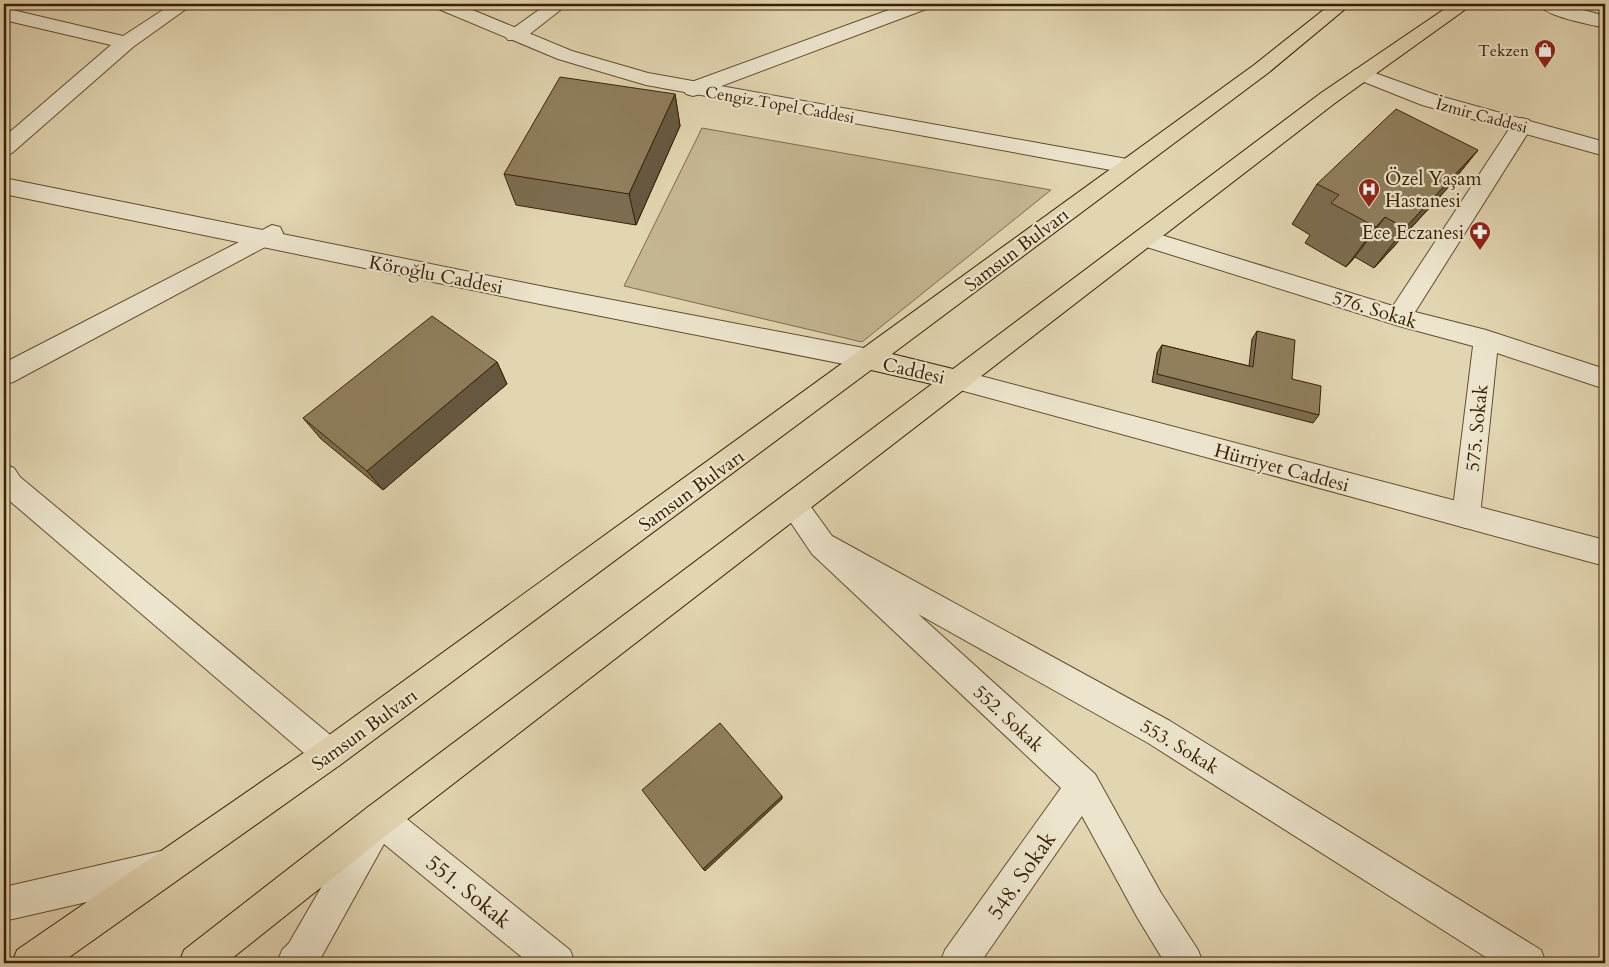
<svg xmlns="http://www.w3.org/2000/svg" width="1609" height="967" font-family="Cardo,serif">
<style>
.green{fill:#c5b693;stroke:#7e6b4a}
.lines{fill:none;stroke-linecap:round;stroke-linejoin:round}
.minor-casing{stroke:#624d2e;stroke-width:2}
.tertiary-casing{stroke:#624d2e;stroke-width:2}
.primary-casing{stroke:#382002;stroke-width:2}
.minor{fill:#ece4cc;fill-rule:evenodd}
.tertiary{fill:#ece4cc;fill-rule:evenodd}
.primary{fill:#e2d5b1;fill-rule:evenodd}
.wall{fill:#7c6c50;stroke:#382002}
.shaded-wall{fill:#655841;stroke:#382002}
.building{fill:#907e5d;stroke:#382002}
.labels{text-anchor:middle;stroke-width:4.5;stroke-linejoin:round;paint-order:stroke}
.far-poi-label{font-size:16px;fill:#382002;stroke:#ece4cc;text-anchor:end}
.far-street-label{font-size:16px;fill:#382002;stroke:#ece4cc}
.poi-label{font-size:19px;fill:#382002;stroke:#ece4cc;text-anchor:start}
.street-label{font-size:19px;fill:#382002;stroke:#ece4cc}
.near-street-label{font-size:22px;fill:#382002;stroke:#ece4cc}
</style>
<rect width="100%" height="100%" fill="#e2d5b1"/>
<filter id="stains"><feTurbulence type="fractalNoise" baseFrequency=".004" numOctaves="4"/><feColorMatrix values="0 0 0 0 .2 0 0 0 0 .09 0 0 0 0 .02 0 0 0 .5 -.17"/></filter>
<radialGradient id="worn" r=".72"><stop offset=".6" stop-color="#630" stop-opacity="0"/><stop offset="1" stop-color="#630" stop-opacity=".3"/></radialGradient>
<path class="green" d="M702,128L1051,190L862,342L624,286Z"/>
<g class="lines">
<g class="minor-casing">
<path id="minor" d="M172,4H193L133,47L12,153L4,155V137L111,45L4,20V8L123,36Z
M547,4H568L522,40H508L505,36L508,32Z
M905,4H931L929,8L700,94L693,96L686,94L683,89L686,84Z
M1522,118L1529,120L1533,125L1415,312L1486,330L1605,369V389L1497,353L1480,516L1476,525L1466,528L1456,525L1452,516L1473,346L1399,326L1137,244L1133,238L1137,232L1145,230L1393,306L1515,120Z
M272,225L280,227L283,233L280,239L13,382L4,385V363Z
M4,464L14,468L20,477L340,743L345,754L340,765L329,770L318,765L4,496Z
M793,493L803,496L832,536L1170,721L1541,950L1546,963H1495L1148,743L918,614L1095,774L1161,893L1198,950L1203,963H1165L1137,917L1082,816L980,963H940L945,950L1061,788L812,554L779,505L783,496Z
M380,802L392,807L570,950L575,963H529L384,844L318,963H277L282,950L289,943L368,807Z
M161,851L173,856L178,868L173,880L161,885L4,921V887Z"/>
</g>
<g class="tertiary-casing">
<path id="tertiary" d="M434,4H458L572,51L648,73L1127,159L1135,161L1138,166L1135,171L1127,173L646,85L558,59L436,8Z
M1538,4H1562L1605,16V28C1590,24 1546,17 1538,4Z
M1361,68L1436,95L1605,142V156L1422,105L1354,78L1351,74L1354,70Z
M4,178L545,287L869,349L878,352L882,359L878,366L869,369L545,305L4,194Z
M958,370L1605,540V566L949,387L945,380L949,373Z"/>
</g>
<g class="primary-casing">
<path id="primary" d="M1331,4H1351L1268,73L892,354L953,369L1321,93L1452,4H1473L1335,103L392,831L226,963H179L184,950L368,807L932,384L871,370L340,765L61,963H12L17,950L318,743L1254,65Z"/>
</g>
<use href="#minor" class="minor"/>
<use href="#tertiary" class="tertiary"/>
<use href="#primary" class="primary"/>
</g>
<path class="wall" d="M675,94L680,126L636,225L516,205L504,174Z
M1478,150L1445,191L1374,268L1355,257L1346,267L1305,243L1310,235L1292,224L1317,184Z
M1257,331L1319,415L1313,423L1152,382L1157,353L1162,345L1249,366L1252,339Z
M497,362L507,384L383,490L321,439L303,418Z"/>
<path class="shaded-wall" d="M675,94L680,126L636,225L629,194Z
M1478,150L1445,191L1374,268L1405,228Z
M1385,217L1355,257L1346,267L1376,227Z
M497,362L507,384L383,490L367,471Z
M782,796V799L705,871L703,869Z"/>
<path class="building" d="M560,77L675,94L629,194L504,174Z
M1396,109L1478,150L1405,228L1385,217L1376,227L1331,203L1339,195L1317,184Z
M432,316L497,362L367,471L303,418Z
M1257,331L1295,340L1292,379L1321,386L1319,415L1157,374L1162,345L1253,367Z
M720,723L782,796L703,869L642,790Z"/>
<defs>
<g id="shop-pin" transform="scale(1.125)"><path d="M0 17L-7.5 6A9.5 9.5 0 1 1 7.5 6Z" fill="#8f2418" stroke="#ece4cc"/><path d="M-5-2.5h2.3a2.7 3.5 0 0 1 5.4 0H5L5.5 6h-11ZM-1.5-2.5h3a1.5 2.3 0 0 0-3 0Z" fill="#fff"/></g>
<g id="hospital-pin" transform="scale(1.125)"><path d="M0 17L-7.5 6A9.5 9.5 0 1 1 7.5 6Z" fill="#8f2418" stroke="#ece4cc"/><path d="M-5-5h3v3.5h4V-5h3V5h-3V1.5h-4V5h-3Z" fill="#fff"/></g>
<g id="pharmacy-pin" transform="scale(1.125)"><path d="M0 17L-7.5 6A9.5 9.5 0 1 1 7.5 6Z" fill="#8f2418" stroke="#ece4cc"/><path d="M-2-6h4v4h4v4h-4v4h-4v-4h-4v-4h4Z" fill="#fff"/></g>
</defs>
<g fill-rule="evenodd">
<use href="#shop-pin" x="1545" y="50"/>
<use href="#hospital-pin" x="1369" y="189"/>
<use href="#pharmacy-pin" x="1480" y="232"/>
</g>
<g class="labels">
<g class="far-poi-label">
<text x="1529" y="56">Tekzen</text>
</g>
<g class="far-street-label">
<text transform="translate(780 104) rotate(10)" y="6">Cengiz Topel Caddesi</text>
<text transform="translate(1482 115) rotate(15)" y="6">İzmir Caddesi</text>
</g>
<g class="poi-label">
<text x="1385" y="185">Özel Yaşam<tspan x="1385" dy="22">Hastanesi</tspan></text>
<text x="1464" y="239" text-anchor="end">Ece Eczanesi</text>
</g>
<g class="street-label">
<text transform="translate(1016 249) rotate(-37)" y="7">Samsun Bulvarı</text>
<text transform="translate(436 274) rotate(11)" y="7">Köroğlu Caddesi</text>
<text transform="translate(1375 309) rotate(17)" y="7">576. Sokak</text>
<text transform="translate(914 370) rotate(13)" y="7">Caddesi</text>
<text transform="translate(1476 428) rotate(-84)" y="7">575. Sokak</text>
<text transform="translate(1282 467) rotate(15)" y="7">Hürriyet Caddesi</text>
<text transform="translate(691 490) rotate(-36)" y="7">Samsun Bulvarı</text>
<text transform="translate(1009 718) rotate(43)" y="7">552. Sokak</text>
<text transform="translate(364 729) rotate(-36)" y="7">Samsun Bulvarı</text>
<text transform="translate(1180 746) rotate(31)" y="7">553. Sokak</text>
</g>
<g class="near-street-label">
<text transform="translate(1021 875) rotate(-55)" y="8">548. Sokak</text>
<text transform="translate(469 891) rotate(39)" y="8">551. Sokak</text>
</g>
</g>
<rect width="1609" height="967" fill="none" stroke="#e2d5b1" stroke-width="20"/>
<rect x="5" y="5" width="1599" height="957" fill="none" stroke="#382002" stroke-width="2.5"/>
<rect x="10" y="10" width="1589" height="947" fill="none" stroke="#382002"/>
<rect width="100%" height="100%" filter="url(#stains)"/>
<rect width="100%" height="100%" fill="url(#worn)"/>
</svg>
